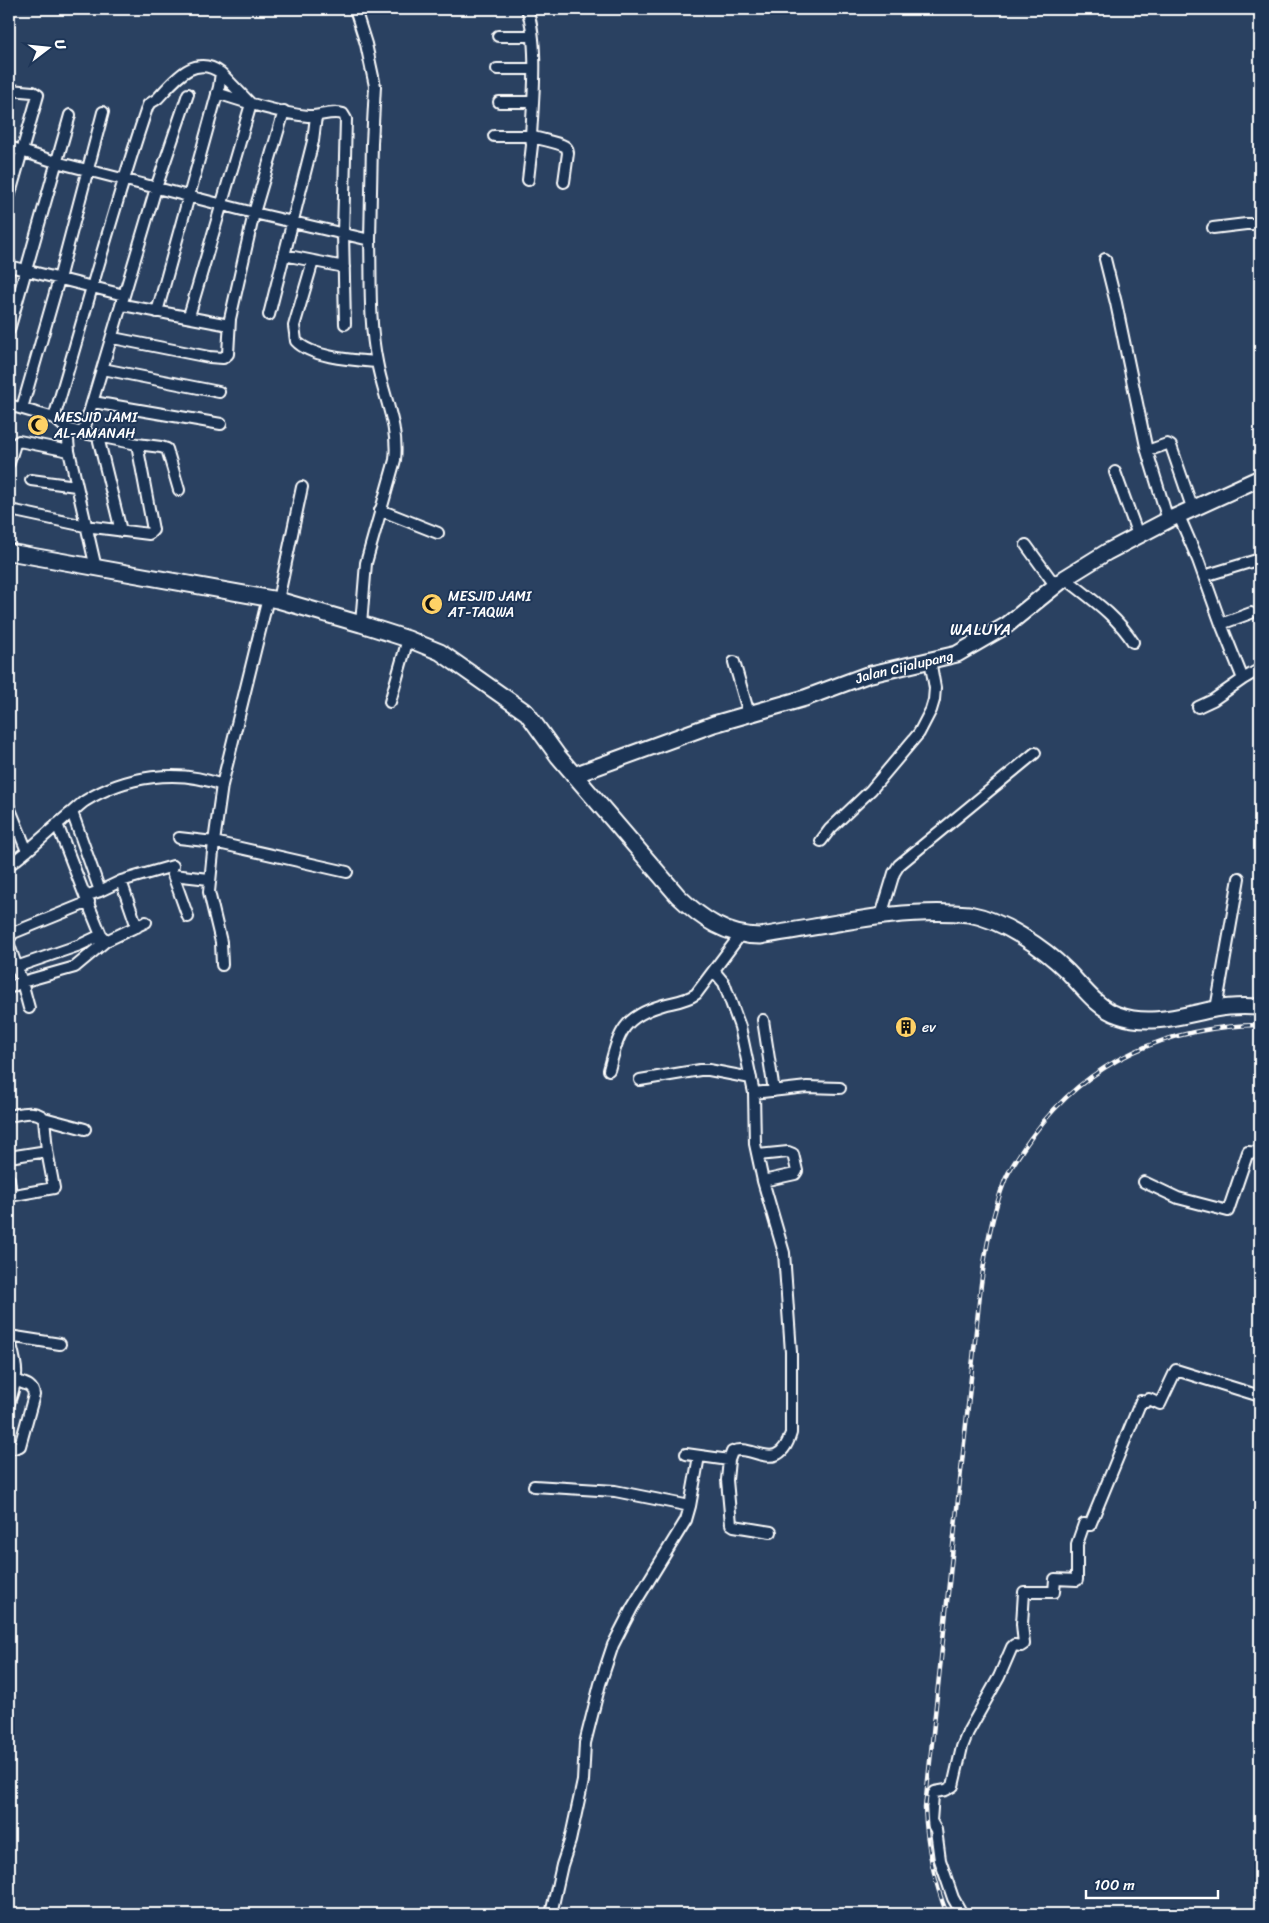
<svg xmlns="http://www.w3.org/2000/svg" width="1269" height="1923" font-family="Sriracha,sans-serif">
<style>
.lines{fill:none;stroke-linecap:round;stroke-linejoin:round}
.street-casing{stroke:#fff;stroke-width:14}
.secondary-casing{stroke:#fff;stroke-width:19}
.street{stroke:#1d3557;stroke-width:10}
.secondary{stroke:#1d3557;stroke-width:15}
.rail-casing{stroke:#fff;stroke-width:4.5}
.rail{stroke:#1d3557;stroke-width:2.5;stroke-dasharray:8;stroke-linecap:butt}
.labels{text-anchor:middle;stroke-width:4;stroke-linejoin:round;paint-order:stroke}
.poi-label{font-size:14px;fill:#fff;stroke:#1d3557;text-anchor:start}
.street-label{font-size:14px;fill:#fff;stroke:#1d3557}
.quarter-label{font-size:16px;letter-spacing:1px;fill:#fff;stroke:#1d3557}
</style>
<rect width="100%" height="100%" fill="#2a4161"/>
<filter id="ink" filterUnits="userSpaceOnUse"><feTurbulence type="fractalNoise" baseFrequency=".02" numOctaves="2"/><feDisplacementMap in="SourceGraphic" scale="10" xChannelSelector="R" yChannelSelector="G"/><feConvolveMatrix kernelMatrix="1 2 1 2 8 2 1 2 1" color-interpolation-filters="sRGB"/></filter>
<g filter="url(#ink)">
<g class="lines">
<g class="street-casing">
<path id="street" d="M355,9L366,44L375,86L372,143L370,240
M498,36H532
M497,69H534
M9,90L33,92L38,95L9,197
M217,93C245,102 278,113 308,116C320,117 331,110 343,114L346,119L343,233L345,324
M499,102H533
M494,136H531C533,99 539,44 527,9
M9,147L56,162L254,213L370,240C371,280 369,323 377,362C383,396 399,425 395,460L366,563L361,624
M528,180L532,145L531,136C541,140 557,142 564,146C568,148 567,149 568,153L564,182
M1213,228L1246,224H1260
M284,255L344,267
M1105,259L1116,303L1147,451L1167,444L1171,446L1193,510
M313,261L294,326L296,341C312,358 355,360 377,362
M9,266L124,295
M123,305L229,325
M269,315L313,141L316,116
M189,316L251,104L221,73
M9,330L70,115
M113,338L209,357L223,358L228,354L230,319L254,213L284,111
M103,369L219,392
M93,402L221,424
M9,405L54,418L67,429L83,433L156,188L188,94
M22,408L59,279L103,112
M54,418C85,314 113,208 148,105C151,102 155,101 158,98C174,81 194,53 221,73L219,87L157,312
M67,429L69,451L96,568
M83,433L137,444L161,447L167,449L179,490
M98,437L121,531
M1147,451L1168,520
M9,463L15,444L19,441L69,451
M1115,472L1138,535
M31,480L76,486
M380,510L438,533
M15,511L85,526L149,534L153,530L137,444
M1179,516L1198,560L1221,624L1243,679L1260,669
M1026,545L1055,585
M1204,576L1260,559
M1065,578C1090,598 1116,615 1133,642
M268,598L222,785L214,842L347,872
M278,600L302,487
M1221,624L1251,613
M734,662L749,714
M390,702L408,639
M1198,707L1213,700L1243,679
M9,807L27,851
M72,812L100,891
M57,824L85,896L100,891L121,881L173,866
M179,838L214,842L209,892L221,942L222,965
M821,841L830,829L871,790L919,733L931,710L934,700L935,688L930,660
M9,865C30,850 48,832 68,815C74,811 79,805 85,801C125,776 178,768 222,785
M121,881L137,927
M881,916L894,873L899,865L1035,753
M188,917L173,875L209,879
M9,939L13,933L89,902
M106,941L146,922
M9,945L22,982L29,1008
M16,967L80,945L101,935L85,896
M714,971L724,983L740,1027L754,1093L755,1144L763,1181L784,1253L791,1352V1433C778,1477 752,1442 732,1452L729,1460L727,1480L731,1524L734,1526L771,1532
M9,988L22,982L75,967L106,941L101,935
M1216,1009L1239,878
M763,1020L774,1091
M609,1070C619,1033 622,1017 663,1005C674,1002 686,1001 696,994L741,934
M640,1080L700,1070H709L751,1078
M754,1093L807,1087L840,1088
M9,1116C20,1114 35,1109 44,1118L47,1151L54,1188L9,1196
M44,1118L85,1129
M758,1155L788,1152L793,1154L797,1171L795,1174L763,1181
M9,1157L47,1151
M9,1179L11,1196
M1144,1182L1178,1198L1228,1211L1248,1152L1260,1153
M9,1336L60,1344
M9,1337C17,1368 20,1372 9,1403
M9,1441L14,1448L20,1446L34,1395C33,1385 25,1384 17,1381
M686,1454L729,1460
M534,1486L615,1491L690,1506
M551,1914L562,1865L570,1841L583,1781L585,1743L600,1684L613,1645L632,1608L686,1520L690,1506L699,1456
M962,1914L953,1898L940,1860L936,1830L931,1821L933,1795L935,1792L946,1790L953,1786L962,1747L968,1732L999,1677L1012,1647L1014,1645L1021,1646L1024,1644L1022,1624L1024,1592H1054L1055,1579L1077,1580V1544L1084,1524L1090,1525L1141,1401L1146,1402L1149,1399L1160,1404L1176,1370L1260,1396"/>
</g>
<g class="secondary-casing">
<g id="secondary">
<path d="M9,552L278,600L361,624L408,639L440,652L527,713L558,756L678,896C702,919 726,936 760,936C829,926 899,907 969,914C1002,920 1043,947 1067,971C1082,986 1097,1008 1118,1015C1150,1027 1183,1015 1215,1009C1230,1006 1245,1006 1260,1007"/>
<path id="s1" d="M574,775L714,724L805,698L867,675L957,654L1007,625L1065,578L1107,552L1168,520L1260,478"/>
</g>
</g>
<use href="#street" class="street"/>
<use href="#secondary" class="secondary"/>
<g class="rail-casing">
<path id="rail" d="M947,1914C933,1879 927,1846 925,1808L981,1284C986,1248 992,1214 1005,1180C1012,1164 1023,1149 1033,1135C1088,1060 1169,1026 1260,1025"/>
</g>
<use href="#rail" class="rail"/>
</g>
</g>
<defs>
<g id="mosque-disc" transform="scale(1.125)"><circle r="9.5" fill="#ffd166" stroke="#1d3557"/><path d="M3.5-4.9A6 6 0 1 0 3.5 4.9A5 5 0 1 1 3.5-4.9Z" fill="#111"/></g>
<g id="building-disc" transform="scale(1.125)"><circle r="9.5" fill="#ffd166" stroke="#1d3557"/><path d="M-4-6H4V6H1V3H-1V6H-4ZM-2.5-4.3h1.7v1.8h-1.7ZM.8-4.3h1.7v1.8H.8ZM-2.5-1h1.7V.8h-1.7ZM.8-1h1.7V.8H.8Z" fill="#111"/></g>
</defs>
<g fill-rule="evenodd">
<use href="#mosque-disc" x="38" y="425"/>
<use href="#mosque-disc" x="432" y="604"/>
<use href="#building-disc" x="906" y="1027"/>
</g>
<g class="labels">
<g class="poi-label">
<text x="54" y="422">MESJID JAMI<tspan x="54" dy="16">AL-AMANAH</tspan></text>
<text x="448" y="601">MESJID JAMI<tspan x="448" dy="16">AT-TAQWA</tspan></text>
<text x="922" y="1032">ev</text>
</g>
<g class="street-label">
<text dy="5" stroke="none"><textPath href="#s1" startOffset="348">Jalan Cijalupang</textPath></text>
</g>
<g class="quarter-label">
<text x="981" y="635">WALUYA</text>
</g>
</g>
<rect width="1269" height="1923" fill="none" stroke="#1d3557" stroke-width="30"/>
<rect x="15" y="15" width="1239" height="1893" fill="none" stroke="#fff" stroke-width="2" filter="url(#ink)"/>
<g transform="translate(48 48) rotate(74)" stroke="#1d3557" stroke-width="4" paint-order="stroke">
<path d="M0-4L9 19L0 12L-9 19Z" fill="#ffffff"/>
<text y="-8" font-size="14" font-weight="bold" text-anchor="middle" fill="#ffffff">U</text>
</g>
<path d="M1086 1890v8h132v-8" fill="none" stroke="#ffffff" stroke-width="2.5"/>
<text x="1094" y="1890" font-size="15" fill="#ffffff" stroke="#1d3557" stroke-width="4" paint-order="stroke">100 m</text>
</svg>
